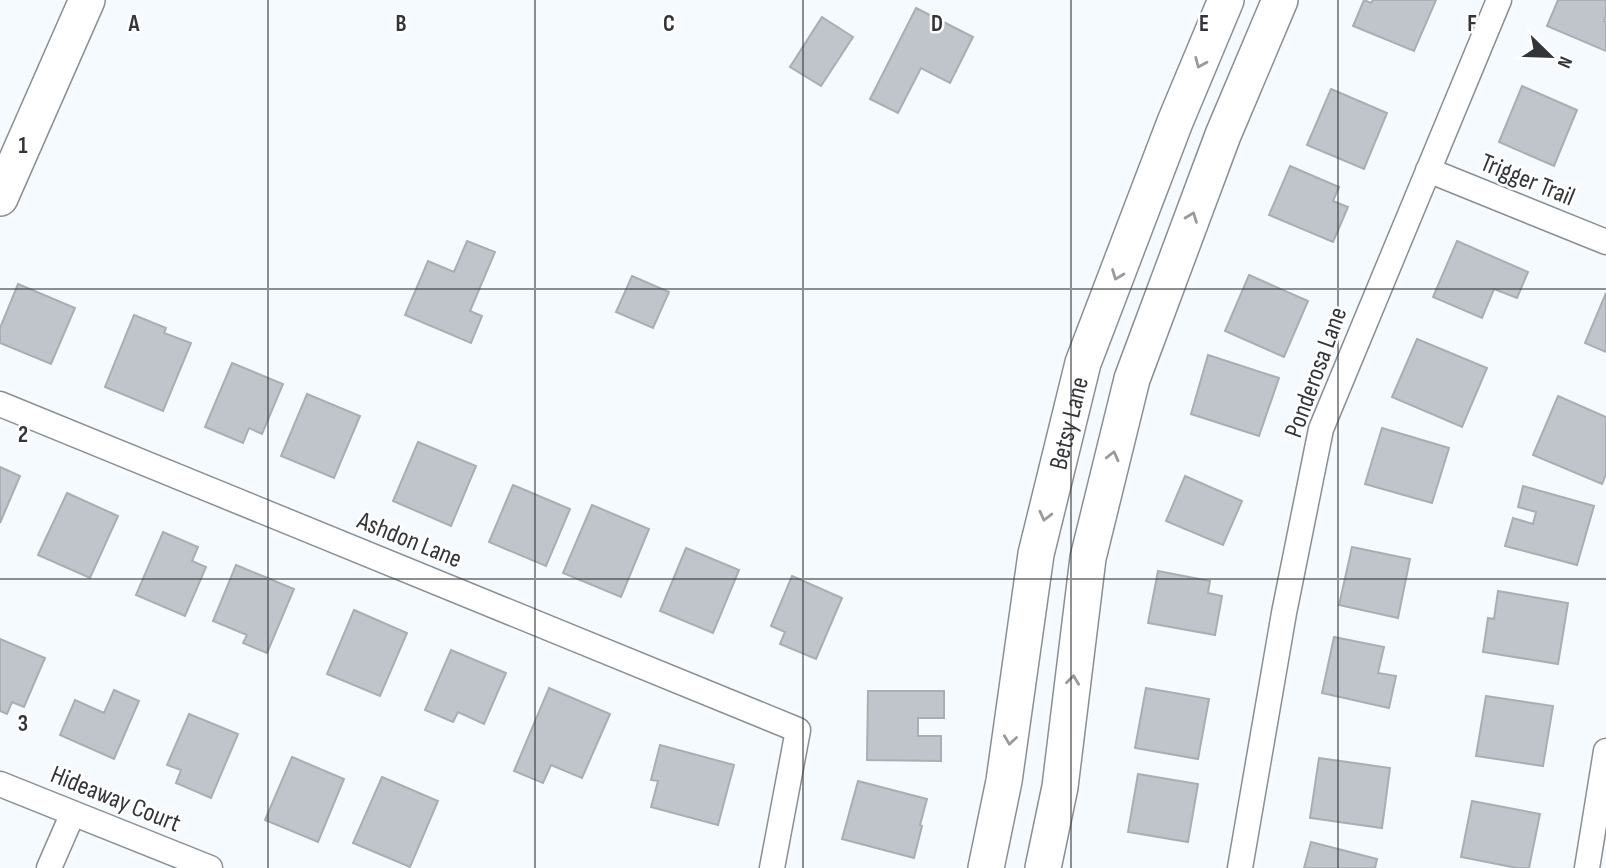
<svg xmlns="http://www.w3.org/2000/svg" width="1606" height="868" font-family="'Sofia Sans Condensed',sans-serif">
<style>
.building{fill:#bfc5ca;stroke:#a8aeb4;stroke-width:2}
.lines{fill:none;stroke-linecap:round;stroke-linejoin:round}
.street-casing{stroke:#8a8f95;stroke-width:27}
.secondary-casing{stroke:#8a8f95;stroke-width:38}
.street{stroke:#fff;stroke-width:24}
.secondary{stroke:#fff;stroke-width:35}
.oneway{stroke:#999a9c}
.grid{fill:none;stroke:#333538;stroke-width:2;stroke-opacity:0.55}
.labels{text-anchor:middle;stroke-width:5;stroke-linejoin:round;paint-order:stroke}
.street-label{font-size:26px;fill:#333538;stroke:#fff}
.grid-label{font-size:23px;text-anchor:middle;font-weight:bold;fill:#333538;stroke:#fff;stroke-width:5;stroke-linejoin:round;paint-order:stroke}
</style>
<rect width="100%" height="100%" fill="#f5faff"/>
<path class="building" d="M1364,0L1371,3L1373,0H1436L1414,51L1353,26Z
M1558,0H1606V16L1604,21L1606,22V51L1547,26Z
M916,8L973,37L950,83L921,68L898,113L870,99Z
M822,17L853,37L821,86L790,67Z
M1522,86L1577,110L1554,166L1499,142Z
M1331,89L1387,113L1364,169L1307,145Z
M1290,166L1339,187L1333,201L1348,207L1333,242L1269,215Z
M467,241L495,252L470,311L482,316L471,343L405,315L428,261L454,272Z
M1457,241L1528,272L1517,298L1494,289L1482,318L1433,297Z
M1249,275L1308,301L1284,357L1225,331Z
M632,276L669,292L653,328L616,312Z
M18,284L75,308L51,364L0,343V328Z
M1606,293V352L1585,343Z
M134,315L166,328L164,333L191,343L163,411L105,387Z
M1417,339L1487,368L1462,427L1392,397Z
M1208,355L1279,378L1259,436L1191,414Z
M232,363L283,384L262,434L249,428L243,443L205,427Z
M307,394L360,416L334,478L281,456Z
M1558,396L1606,417V474L1602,484L1533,455Z
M1382,428L1449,448L1432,503L1365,484Z
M418,442L476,466L451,526L393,501Z
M0,467L20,476L0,523Z
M1185,476L1242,501L1223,545L1166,521Z
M513,485L570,509L546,566L489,542Z
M1523,486L1594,506L1577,565L1505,546L1513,518L1533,524L1536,512L1518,507Z
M67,493L118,516L90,578L38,555Z
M592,505L649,529L621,597L563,573Z
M163,532L198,547L192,561L206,567L185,616L136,595Z
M1352,547L1410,559L1398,618L1339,605Z
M686,548L739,570L713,633L660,611Z
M236,565L294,589L267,653L243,643L247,635L213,621Z
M1158,571L1210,581L1208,593L1222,596L1215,635L1148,623Z
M792,576L842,598L816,659L780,644L785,632L771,626Z
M1498,591L1568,603L1558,664L1483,652L1488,618L1494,619Z
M354,610L407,633L380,696L327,674Z
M1334,637L1384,647L1378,673L1396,676L1389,708L1322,693Z
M0,639L45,658L24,707L12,702L7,714L0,711Z
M451,650L506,673L484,724L458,712L453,722L425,710Z
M549,688L610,714L582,778L551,765L543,783L514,771Z
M1146,688L1209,699L1198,759L1135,748Z
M114,690L139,701L114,759L60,735L75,700L104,713Z
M868,691H944V718H918V736H941V761L867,760Z
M1486,696L1553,706L1543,766L1476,756Z
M189,714L238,734L211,798L176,783L181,770L167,765Z
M660,745L734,765L718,825L651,807L658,781L651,780Z
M292,757L344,779L318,842L265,820Z
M1319,758L1390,768L1382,828L1310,818Z
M1138,774L1198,784L1188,842L1128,832Z
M382,777L438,801L410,867L353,843Z
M858,781L927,799L920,825L922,826L914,858L842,839Z
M1472,801L1540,814L1529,868H1517L1461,857Z
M1311,842L1377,859L1375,868H1304Z"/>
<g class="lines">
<g class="street-casing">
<path id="street" d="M1428,170L1606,242
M0,404L798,730L772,868
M0,784L210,868
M49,868L73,813
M1240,868L1284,613L1321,429L1499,0
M1587,868L1606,751"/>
</g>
<g class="secondary-casing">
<g id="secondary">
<path d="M0,198L87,0"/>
<path id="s1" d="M986,868L1004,781L1036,554L1083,363L1175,122L1226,0"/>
<path d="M1043,868L1060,787L1088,558L1132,379L1223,135L1280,0"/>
</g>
</g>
<use href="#street" class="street"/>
<use href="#secondary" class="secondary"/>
</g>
<defs><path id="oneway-chevron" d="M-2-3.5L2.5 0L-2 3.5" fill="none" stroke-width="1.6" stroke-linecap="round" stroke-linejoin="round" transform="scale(1.75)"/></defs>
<g class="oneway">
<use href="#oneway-chevron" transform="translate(1200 63) rotate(113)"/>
<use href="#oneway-chevron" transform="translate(1192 217) rotate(-69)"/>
<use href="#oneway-chevron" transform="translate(1117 275) rotate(111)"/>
<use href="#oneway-chevron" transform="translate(1113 456) rotate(-76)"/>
<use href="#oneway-chevron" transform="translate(1045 516) rotate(104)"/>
<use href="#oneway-chevron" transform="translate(1073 680) rotate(-83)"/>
<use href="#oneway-chevron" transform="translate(1010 740) rotate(98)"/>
</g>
<path class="grid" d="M268,0V868M535,0V868M803,0V868M1071,0V868M1338,0V868M0,289H1606M0,579H1606"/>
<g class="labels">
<g class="street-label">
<text transform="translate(1528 179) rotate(22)" y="9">Trigger Trail</text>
<text transform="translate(1315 372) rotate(-70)" y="9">Ponderosa Lane</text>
<text dy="9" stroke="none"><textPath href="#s1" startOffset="453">Betsy Lane</textPath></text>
<text transform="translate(410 539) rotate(22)" y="9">Ashdon Lane</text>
<text transform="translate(116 798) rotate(22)" y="9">Hideaway Court</text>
</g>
</g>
<g class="grid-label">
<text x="134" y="31">A</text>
<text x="401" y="31">B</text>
<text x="669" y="31">C</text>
<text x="937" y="31">D</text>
<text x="1204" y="31">E</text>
<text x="1472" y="31">F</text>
<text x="23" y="153">1</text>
<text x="23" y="442">2</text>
<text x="23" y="731">3</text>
</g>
<g transform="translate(1550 56) rotate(113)" stroke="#ffffff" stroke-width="5" paint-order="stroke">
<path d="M0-5L12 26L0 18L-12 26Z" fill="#333538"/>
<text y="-10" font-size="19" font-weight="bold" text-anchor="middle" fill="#333538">N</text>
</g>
</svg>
